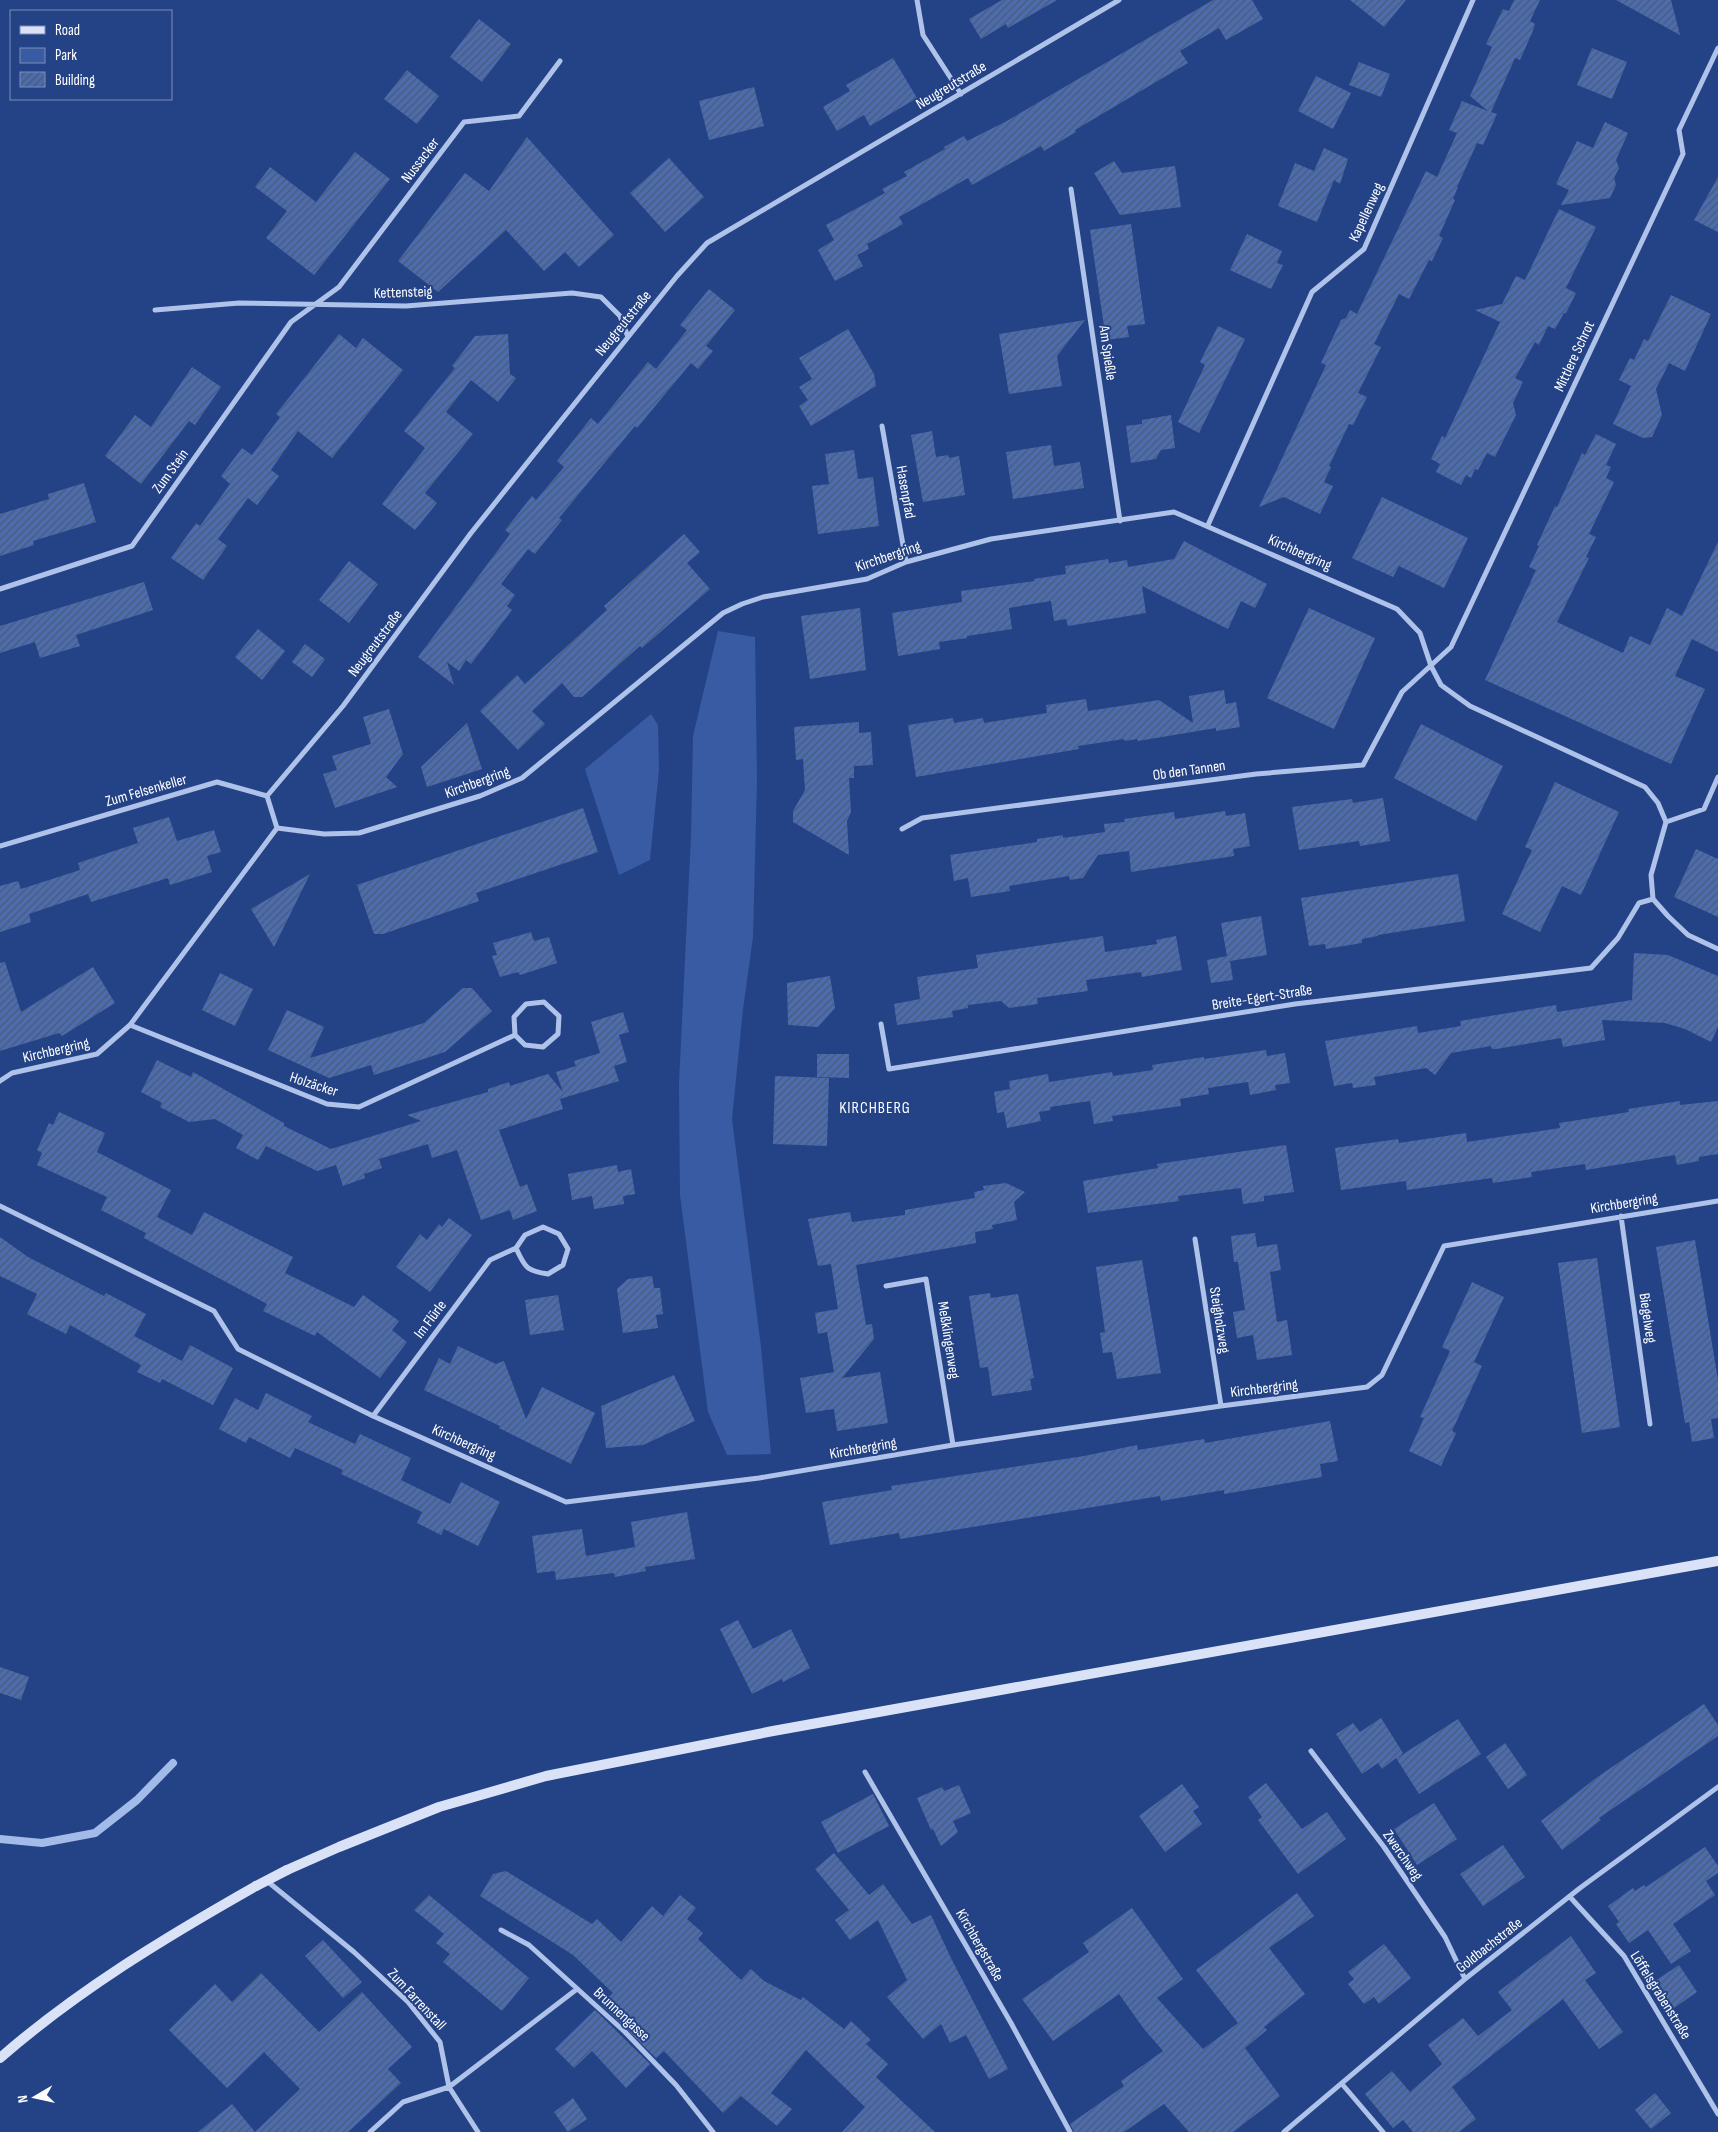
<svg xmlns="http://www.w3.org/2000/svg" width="1718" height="2132" font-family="'Sofia Sans Condensed',sans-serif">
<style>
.green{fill:#385ba3}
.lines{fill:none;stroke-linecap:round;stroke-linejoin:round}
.stream{stroke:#a3bbe9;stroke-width:8}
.building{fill:url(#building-hatch)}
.street{stroke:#afc2e9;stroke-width:5}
.secondary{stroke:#d9e2f7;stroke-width:10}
.secondary-bridge{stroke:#d9e2f7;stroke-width:10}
.labels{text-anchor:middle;stroke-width:4;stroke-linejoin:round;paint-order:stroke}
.street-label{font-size:15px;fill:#fff;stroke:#244386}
.neighbourhood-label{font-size:16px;letter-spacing:1px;fill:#fff;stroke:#244386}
</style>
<defs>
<pattern id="building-hatch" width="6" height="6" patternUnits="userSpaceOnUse" patternTransform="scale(1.25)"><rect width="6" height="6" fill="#4c6cae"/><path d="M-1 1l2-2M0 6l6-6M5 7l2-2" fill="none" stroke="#4c5973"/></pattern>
</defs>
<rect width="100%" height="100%" fill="#244386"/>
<path class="green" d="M718,631L755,637L757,780L753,937L743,1009L732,1119L761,1347L771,1454L727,1455L708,1412L680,1195L679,1083L691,836L693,736Z
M651,714L658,725L659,770L650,860L619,875L585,769Z"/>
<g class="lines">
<path class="stream" d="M0,1839L42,1843L95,1833L137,1800L173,1763"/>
</g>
<path class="building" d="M1002,0H1057L1008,28L1006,24L981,39L969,19Z
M1213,0H1252L1263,19L1226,40L1219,28L1180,51L1188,63L1075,130L1076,132L1044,151L1041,146L972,185L968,178L899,217L903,224L867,244L869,249L857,255L863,266L835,281L818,250L834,240L826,225L885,193L882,189L907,176L904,172L945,149L944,147L964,136L967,141L1005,122Z
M1350,0H1406L1384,27Z
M1514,0H1540L1530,21L1535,24L1532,33L1520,60L1515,58L1491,112L1497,114L1483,145L1477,143L1457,187H1458L1453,199L1455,200L1439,236L1443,238L1432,261L1429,260L1409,299L1399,294L1374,344L1381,347L1358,393L1367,397L1353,425L1349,424L1329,466L1331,467L1324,482L1333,486L1320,514L1284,497L1259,507L1326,365L1321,363L1341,320L1346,318L1350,310L1357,314L1426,171L1437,177L1457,133L1449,130L1462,101L1488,111L1470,96L1492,47L1486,44L1503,9L1509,11Z
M1616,0H1671L1680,35Z
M479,19L511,44L482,82L450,57Z
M1592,48L1627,62L1612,99L1577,85Z
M893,58L917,98L870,126L864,115L837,131L823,107L850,91L846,85Z
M1359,62L1390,74L1381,97L1349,85Z
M407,70L439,96L417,124L384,99Z
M1316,76L1351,93L1333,129L1298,111Z
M754,87L764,126L709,140L699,101Z
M1605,122L1628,133L1616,160L1619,168L1614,178L1616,185L1610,198L1561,205L1569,190L1556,184L1577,141L1593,148Z
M527,137L614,235L579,267L565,252L544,271L506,230L438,292L398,261L465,173L489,191Z
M1324,148L1348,159L1340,184L1334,180L1317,222L1278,206L1295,163L1314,171Z
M355,152L390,179L314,275L266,238L287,211L255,187L270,167L316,202Z
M669,158L704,197L665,232L630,193Z
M1114,161L1122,173L1175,166L1181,207L1120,215L1094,173Z
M1718,177V232L1694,220Z
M1559,209L1596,227L1566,288L1576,293L1566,313H1564L1555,329L1548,326L1539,345L1535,342L1515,378L1523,382L1513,403L1516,415L1495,457L1487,453L1478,470L1475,469L1471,478L1466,475L1461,485L1436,472L1440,464L1431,459L1442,436L1445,438L1500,322L1475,310L1502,304L1516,276L1525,280Z
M1131,224L1145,324L1127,326L1129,337L1106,340L1090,230Z
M1247,234L1282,251L1277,263L1283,265L1271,289L1230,270Z
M709,289L735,310L706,346L713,351L698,369L691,363L637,428L635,426L559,518L562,520L535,554L528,549L501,584L515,595L507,606L512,610L471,664L466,660L459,671L447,662L454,685L418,657L510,534L505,530L532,496L536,500L564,467L557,461L591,418L598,424L648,362L656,369L687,330L680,325Z
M1671,295L1711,314L1685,371L1669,363L1656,389L1662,415L1652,437L1643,438L1613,424L1631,386L1619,380L1630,358L1634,360L1644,339L1648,341Z
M1085,320L1057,356L1062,386L1009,394L999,334Z
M1218,326L1245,339L1199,433L1178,422L1205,365L1200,362Z
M848,329L874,374L876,386L811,426L799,406L808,400L799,387L812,379L799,358Z
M339,334L356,348L363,338L403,370L332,458L298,431L271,470L279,476L257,505L248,498L218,539L227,546L203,580L171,558L196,523L200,526L230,484L221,476L242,448L252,455L280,417L276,414Z
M508,334L510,374L516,378L498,402L471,380L446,412L473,434L425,493L437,503L415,530L382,504L425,448L404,431L455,368L452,366L475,336Z
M192,367L221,387L195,425L189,421L141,484L105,456L135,415L151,427Z
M1171,415L1175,448L1161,450L1156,459L1131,463L1126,426L1142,424V420Z
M932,431L936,457L948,455L949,458L959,456L965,495L923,502L911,435Z
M1596,434L1616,444L1606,465L1611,467L1606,478L1614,482L1589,534L1596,537L1586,557L1589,558L1557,622L1623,653L1630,636L1650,645L1667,608L1682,616L1718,542V652L1692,639L1675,676L1705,689L1671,764L1485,680L1536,570L1529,567L1539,546L1537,545L1555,506L1557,507L1582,453L1585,455Z
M1051,445L1054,466L1080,462L1084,488L1013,499L1006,452Z
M854,450L858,479L873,477L879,526L818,534L812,486L829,484L825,454Z
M84,483L96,522L33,541L34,545L0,556V514L49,499L48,494Z
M1382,497L1468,538L1444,588L1399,566L1393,577L1352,558Z
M684,534L700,552L687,563L710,589L642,648L640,646L582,697H574L562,683L532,711L545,724L518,750L480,711L517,675L525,684L607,610L604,606Z
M1184,541L1267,584L1255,608L1241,601L1228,629L1142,586L1146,613L1068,626L1066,619L1054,621L1051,601L1009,608L1012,629L967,636V638L939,642L940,649L898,656L892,613L962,602L961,591L1035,581L1034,579L1066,574L1065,566L1108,559L1109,563L1127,560L1128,567L1174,559Z
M349,561L378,584L349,623L319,600Z
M144,582L153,610L76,635L80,646L40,658L35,642L0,653V626Z
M860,608L866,670L810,679L801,616Z
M1309,608L1375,638L1334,729L1267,698Z
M258,629L285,651L262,680L235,657Z
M305,644L325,659L312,677L292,662Z
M1224,690L1226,704L1236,702L1240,727L1216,731V728L1138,741L1137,739L1125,741L1124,739L1078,746L1079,749L916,777L908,725L953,718L954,723L983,718L984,723L1047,713L1046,705L1086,699L1088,711L1159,700L1193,723L1189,696Z
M389,709L403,754L386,777L397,787L335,808L323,774L337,770L332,756L371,744L363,717Z
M859,722V733L871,732L873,765L854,766V778H849L851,812L847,821L849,855L793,822V811L805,790L803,759L796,760L794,727Z
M467,723L482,769L427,787L421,767Z
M1421,724L1503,766L1476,821L1394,778Z
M1555,782L1619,812L1581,895L1562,886L1540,932L1502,914L1532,850L1525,847Z
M1383,798L1390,841L1360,846L1359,841L1299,850L1292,807L1352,799L1353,803Z
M583,808L598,852L476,893L479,901L383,934H374L357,885Z
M1225,811L1226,816L1245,813L1250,846L1233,849L1234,856L1131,872L1129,851L1098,855L1083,878L1070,880L1069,876L1009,886L1010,891L971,897L968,878L954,881L950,855L1037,842V839L1063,835V838L1105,832L1104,824L1125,822L1124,819L1174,812L1175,819Z
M169,817L177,841L214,830L221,852L207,856L212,872L170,885L168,878L91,902L88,894L29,914L31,922L0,932V886L18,881L21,889L80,870L78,863L138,843L133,828Z
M1696,849L1718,859V917L1674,897Z
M310,874L274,947L251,909Z
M1458,874L1465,921L1378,935V936L1362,939V943L1326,949L1325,944L1309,946L1301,898Z
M1261,916L1267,955L1230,961L1233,980L1211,983L1207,960L1227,956L1221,923Z
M531,932L534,941L549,937L557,963L520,975L518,972L500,977L492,956L497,955L493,943Z
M1103,936L1105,952L1157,944L1156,940L1176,936L1182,970L1142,977L1141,972L1086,980L1088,991L1037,998L1038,1004L1009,1008L1001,1001L968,1005V1008L952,1011L953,1017L897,1025L894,1004L920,999L917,977L978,968L976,955Z
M1634,953L1668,955L1718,976V1027L1711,1042L1685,1029L1665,1023L1602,1020L1605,1040L1563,1047L1561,1038L1496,1049H1492L1491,1046L1451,1053L1435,1075L1426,1068L1374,1077L1376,1085L1353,1088L1352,1083L1334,1086L1325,1041L1417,1026L1418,1033L1461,1026L1460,1021L1556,1005L1557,1012L1632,1000Z
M5,962L21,1012L93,967L115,1003L62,1036L59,1033L0,1051V963Z
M220,973L253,989L235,1026L202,1010Z
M830,976L835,1008L818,1027L788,1025L787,983Z
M463,988H472L492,1011L445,1052L374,1075L371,1065L329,1078L268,1050L287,1010L324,1027L310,1058L424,1023Z
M623,1012L629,1032L619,1035L627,1062L614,1066L619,1081L560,1099L563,1109L499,1130L520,1187L527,1184L537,1211L513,1220L510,1210L481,1220L457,1150L432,1158L428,1144L379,1159L382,1168L364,1174L365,1178L343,1186L336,1165L317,1171L266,1146L258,1160L236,1148L243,1135L215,1119L189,1122L160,1107L162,1103L141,1092L157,1060L191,1077L193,1072L284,1123V1126L331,1149L421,1121L407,1115L488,1092V1089L509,1082L510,1086L548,1074L563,1092L556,1072L576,1066L574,1061L600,1053L591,1022Z
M1266,1050L1267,1056L1285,1053L1290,1083L1275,1085L1276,1090L1250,1095L1248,1082L1208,1088L1209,1094L1180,1099L1181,1106L1112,1116L1113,1121L1094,1124L1090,1101L1050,1107L1051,1110L1039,1112L1041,1121L1007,1128L1004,1112L997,1113L994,1092L1010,1089L1009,1081L1048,1074L1049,1082L1112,1072L1113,1076L1153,1070L1152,1065L1204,1057V1059Z
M817,1054H849V1078L817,1077Z
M775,1076L829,1078L827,1146L773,1144Z
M1680,1101V1105L1718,1101V1154L1699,1157V1161L1677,1165L1675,1155L1586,1170L1585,1164L1531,1172L1532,1177L1493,1183L1492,1178L1407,1190L1406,1181L1341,1190L1335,1148L1398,1139L1399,1143L1466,1133L1467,1142L1560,1128L1559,1123L1629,1112L1628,1109Z
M59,1112L105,1133L97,1152L171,1190L157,1217L192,1235L204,1212L293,1257L285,1273L354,1307L363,1295L399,1321L392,1330L407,1342L380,1378L317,1332L315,1336L263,1311L267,1304L144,1238L146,1233L101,1210L107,1197L37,1165L42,1153L37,1150L49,1123L53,1125Z
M1286,1145L1294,1192L1264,1196V1201L1243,1204L1241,1188L1178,1196L1179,1201L1088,1213L1083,1181L1158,1168L1157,1164Z
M617,1165L618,1172L631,1169L635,1194L623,1196L624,1204L594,1209L592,1196L572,1200L568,1174Z
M1006,1183L1025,1192L1014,1202L1017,1220L992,1225L993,1229L975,1232L976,1243L856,1265L866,1325L872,1324L874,1339L842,1378L880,1372L888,1423L837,1431L834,1409L806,1413L800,1378L834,1372L827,1332L818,1334L815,1313L838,1309L831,1264L818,1266L808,1219L850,1212L852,1222L905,1215V1210L975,1198L974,1192L984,1190L983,1186Z
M449,1218L472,1235L430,1292L396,1267L420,1234L427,1240L439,1224L442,1227Z
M1255,1233L1257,1247L1277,1244L1281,1270L1270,1272L1277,1322L1287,1320L1292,1355L1257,1360L1253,1335L1237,1338L1233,1312L1245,1310L1238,1262H1234L1231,1236Z
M0,1237L28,1257L104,1296L106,1293L146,1314L134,1336L182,1361L190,1345L233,1368L213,1405L162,1379L160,1383L137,1372L141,1365L70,1325L66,1334L27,1314L37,1294L0,1276Z
M1695,1240L1718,1380V1418L1711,1419L1714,1438L1692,1442L1689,1422L1685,1423L1656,1247Z
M1597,1258L1620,1427L1582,1433L1558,1263Z
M1142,1260L1161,1373L1117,1379L1112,1352L1103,1353L1100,1333L1105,1332L1096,1267Z
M652,1276L654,1288H660L663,1314L656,1315L658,1328L623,1333L617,1289L628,1279Z
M1472,1282L1504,1297L1474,1362L1482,1366L1452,1431L1456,1433L1441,1466L1409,1451L1424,1418L1420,1417L1450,1351L1442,1347Z
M990,1293L991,1298L1018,1294L1034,1378L1030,1379L1032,1390L992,1396L988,1367L980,1368L969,1296Z
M558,1295L564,1330L530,1335L525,1300Z
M458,1346L496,1364L504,1361L526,1419L542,1387L595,1413L571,1464L499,1428L500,1426L424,1390L439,1358L450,1364Z
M674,1375L695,1421L643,1445L606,1448L601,1406Z
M266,1393L312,1416L308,1422L355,1444L360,1434L411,1458L401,1480L450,1504L461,1482L500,1502L478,1546L444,1529L441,1535L417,1523L422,1512L341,1474L343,1470L295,1448L290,1458L249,1437L246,1443L219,1429L235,1398L258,1410Z
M1330,1421L1338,1461L1320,1464L1322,1477L1224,1494V1490L1161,1501L1160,1496L900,1539L899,1533L830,1545L822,1502L892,1490L891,1486L1084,1456L1137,1445L1138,1450L1204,1439L1205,1443Z
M687,1512L695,1559L645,1567L646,1571L615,1577L614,1573L556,1580L555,1571L537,1573L532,1536L582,1529L586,1556L635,1547L631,1522Z
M738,1620L753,1649L791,1629L810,1668L783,1682L782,1679L752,1694L720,1629Z
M0,1667L29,1677L21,1700L0,1693Z
M1704,1704L1718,1725V1736L1599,1818L1601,1820L1562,1850L1541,1821L1596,1778Z
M1381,1718L1403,1753L1397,1758L1458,1719L1481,1754L1419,1794L1396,1758L1382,1769L1378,1763L1362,1774L1336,1734L1353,1723L1360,1732Z
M1505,1743L1527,1775L1508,1789L1486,1757Z
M1266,1783L1302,1829L1327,1812L1346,1839L1298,1874L1258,1820L1262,1817L1248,1797Z
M1182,1784L1199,1807L1193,1811L1202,1824L1165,1852L1139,1816Z
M959,1785L971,1813L953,1821L958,1832L941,1846L933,1829L931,1830L917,1798L942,1787L944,1791Z
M873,1794L889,1826L838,1853L821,1822Z
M1434,1803L1457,1839L1417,1865L1394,1829Z
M1503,1845L1525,1877L1483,1906L1460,1874Z
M1705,1847L1718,1866V1873L1706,1881L1715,1895L1673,1924L1691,1951L1671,1964L1648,1930L1629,1943L1616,1924L1619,1922L1608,1906L1633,1888L1635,1891L1644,1885L1646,1887Z
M834,1853L869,1895L883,1884L912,1924L931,1915L950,1956L1008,2069L989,2079L966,2035L950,2043L941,2024L923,2039L887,1997L907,1980L878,1920L850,1940L835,1920L849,1910L815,1869Z
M506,1871L592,1924L597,1919L621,1942L652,1906L663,1916L680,1895L696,1908L687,1919L703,1933L698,1939L741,1980L751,1969L764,1981L801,2000L803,1997L844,2029L851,2021L871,2040L866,2044L888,2064L876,2077L935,2132H842L865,2107L806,2050L771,2093L792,2109L777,2126L741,2096L723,2113L664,2051L656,2058L601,2004L613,1993L573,1955L480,1896L493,1874Z
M1297,1893L1314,1916L1269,1948L1305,1994L1264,2027L1267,2030L1245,2048L1280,2096L1233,2132H1189L1164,2104L1124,2132H1074L1070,2124L1124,2086L1121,2081L1163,2051L1144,2029L1119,1994L1053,2041L1022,1999L1089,1952L1083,1943L1132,1908L1183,1979L1157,1998L1203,2049L1238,2023L1196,1970Z
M429,1895L529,1978L502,2011L443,1962L450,1954L436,1943L444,1934L414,1910Z
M1571,1936L1596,1973L1585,1980L1623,2032L1599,2049L1563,1999L1452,2087L1476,2119L1459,2132H1413L1403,2120L1393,2128L1365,2094L1392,2071L1410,2092L1442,2064L1428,2045L1463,2018L1478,2036L1512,2010L1498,1992Z
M323,1940L362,1982L343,1998L305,1956Z
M1384,1944L1411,1978L1379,2004L1374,1997L1364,2004L1348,1984L1354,1979L1348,1972Z
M1679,1965L1697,1992L1674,2008L1655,1981Z
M261,1973L319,2032L362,1992L412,2047L388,2069L401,2083L348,2132H198L232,2104L255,2132L300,2089L264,2052L227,2088L169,2030L215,1984L232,2002Z
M595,2010L650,2064L626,2088L592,2051L574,2068L555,2049Z
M1655,2093L1671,2113L1651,2129L1635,2110Z
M573,2098L587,2119L568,2132L554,2112Z"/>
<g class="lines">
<path class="street" d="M917,0L923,35L961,94
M1071,189L1120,521
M155,310L239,303L406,306L572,293L601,297L620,316L628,337
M882,426L906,562
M1208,525L1312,292L1364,249L1473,0
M0,589L132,546L291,322L339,287L464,122L519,116L560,61
M267,796L343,706L471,533L677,276L707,243L1119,0
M1666,822L1704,809L1718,777
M902,829L922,818L1256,774L1363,765L1402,692L1451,647L1683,154L1679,130L1718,48
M0,846L217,782L267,796L277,828
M881,1024L889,1069L1295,1004L1591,968L1618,938L1639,903L1653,899
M130,1025L327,1104L359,1107L515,1035L514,1017L526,1004L544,1002L559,1016L558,1034L543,1047L525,1045L515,1035
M0,1081L12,1073L97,1054L130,1025L277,828L324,834L359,833L480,796L522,778L723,613L742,604L763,597L867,579L906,562L991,539L1174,512L1397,609L1420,633L1431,666L1441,685L1470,706L1645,787L1658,803L1666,822L1651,875L1653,899L1668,916L1688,935L1718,949
M0,1206L214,1311L238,1349L373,1416L566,1502L759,1478L953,1445L1221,1406L1367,1387L1382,1375L1444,1246L1718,1201
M1621,1216L1650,1424
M1195,1239L1221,1406
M886,1286L926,1279L953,1445
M373,1416L490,1260L516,1248L525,1235L543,1227L559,1234L568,1249L563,1265L548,1274C527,1271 525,1268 516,1248
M1311,1751L1384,1847L1445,1937L1465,1979
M865,1772L1011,2023L1070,2132
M267,1881L354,1952L408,2002L440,2042L449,2087L478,2132
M1570,1897L1624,1956L1718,2114
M501,1930L529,1945L625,2032L676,2085L713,2132
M1342,2084L1383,2132
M370,2132L403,2102L449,2087L577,1989
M1284,2132L1465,1979L1580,1888L1718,1787"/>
<path class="secondary" d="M287,1870L339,1847L439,1807L546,1776L773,1731L1718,1561
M0,2058C78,1990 166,1937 256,1886"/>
<path class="secondary-bridge" d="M256,1886L287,1870"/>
</g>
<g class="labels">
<g class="street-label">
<text transform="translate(951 85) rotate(-31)" y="5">Neugreutstraße</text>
<text transform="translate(420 160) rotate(-53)" y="5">Nussacker</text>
<text transform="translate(1366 212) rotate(-65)" y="5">Kapellenweg</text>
<text transform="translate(403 292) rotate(-2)" y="5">Kettensteig</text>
<text transform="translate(623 323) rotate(-51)" y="5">Neugreutstraße</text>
<text transform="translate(1108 353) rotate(82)" y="5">Am Spießle</text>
<text transform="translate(1574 356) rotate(-65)" y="5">Mittlere Schrot</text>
<text transform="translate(170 471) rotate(-54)" y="5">Zum Stein</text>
<text transform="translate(906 492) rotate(80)" y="5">Hasenpfad</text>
<text transform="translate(1300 552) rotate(24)" y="5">Kirchbergring</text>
<text transform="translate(888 556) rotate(-19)" y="5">Kirchbergring</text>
<text transform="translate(375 643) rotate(-53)" y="5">Neugreutstraße</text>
<text transform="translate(1189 770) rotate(-8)" y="5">Ob den Tannen</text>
<text transform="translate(477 782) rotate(-20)" y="5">Kirchbergring</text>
<text transform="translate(146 790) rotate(-16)" y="5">Zum Felsenkeller</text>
<text transform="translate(1262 997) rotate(-9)" y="5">Breite-Egert-Straße</text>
<text transform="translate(56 1050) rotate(-13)" y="5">Kirchbergring</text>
<text transform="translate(314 1084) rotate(18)" y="5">Holzäcker</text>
<text transform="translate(1624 1203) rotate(-9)" y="5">Kirchbergring</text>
<text transform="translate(1648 1318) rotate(82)" y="5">Biegelweg</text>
<text transform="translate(430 1319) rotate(-53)" y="5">Im Flürle</text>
<text transform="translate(1220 1320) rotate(81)" y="5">Steigholzweg</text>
<text transform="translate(949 1340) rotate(81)" y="5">Meßklingenweg</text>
<text transform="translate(1264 1388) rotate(-7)" y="5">Kirchbergring</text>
<text transform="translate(464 1442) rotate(24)" y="5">Kirchbergring</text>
<text transform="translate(863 1448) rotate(-10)" y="5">Kirchbergring</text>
<text transform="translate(1403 1855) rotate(55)" y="5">Zwerchweg</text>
<text transform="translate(980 1945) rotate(60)" y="5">Kirchbergstraße</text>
<text transform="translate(1489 1945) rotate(-38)" y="5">Goldbachstraße</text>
<text transform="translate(1661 1995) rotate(58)" y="5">Löffelsgrabenstraße</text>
<text transform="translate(417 1999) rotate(47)" y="5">Zum Farrenstall</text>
<text transform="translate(622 2014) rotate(43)" y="5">Brunnengasse</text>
</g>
<g class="neighbourhood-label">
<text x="875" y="1113">KIRCHBERG</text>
</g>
</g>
<rect x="10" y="10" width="162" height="90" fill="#244386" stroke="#7c8eb6"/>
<rect x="20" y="26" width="25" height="8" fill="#d9e2f7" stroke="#7c8eb6"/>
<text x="55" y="35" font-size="15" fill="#ffffff">Road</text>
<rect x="20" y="48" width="25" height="15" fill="#385ba3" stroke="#7c8eb6"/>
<text x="55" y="60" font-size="15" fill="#ffffff">Park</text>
<rect x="20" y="72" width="25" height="15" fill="url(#building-hatch)" stroke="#7c8eb6"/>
<text x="55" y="85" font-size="15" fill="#ffffff">Building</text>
<g transform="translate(35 2097) rotate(261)" stroke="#244386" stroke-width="4" paint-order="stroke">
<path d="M0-4L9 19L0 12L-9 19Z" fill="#ffffff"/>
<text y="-8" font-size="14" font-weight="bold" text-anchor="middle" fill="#ffffff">N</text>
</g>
</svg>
